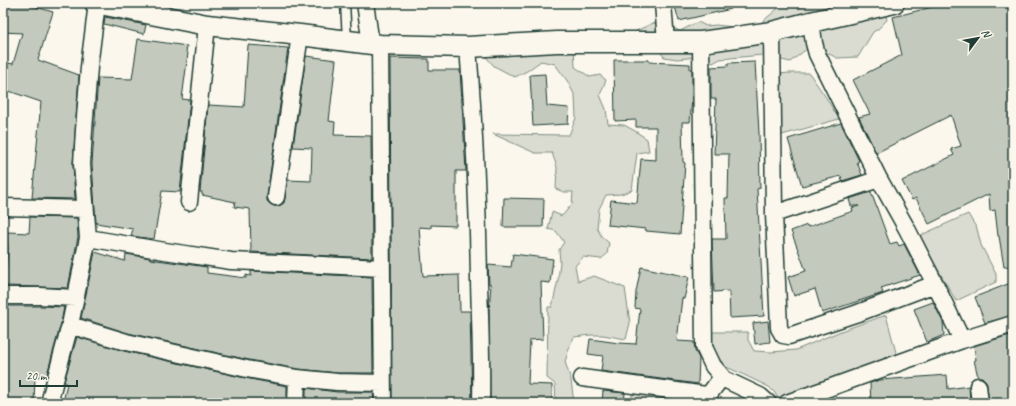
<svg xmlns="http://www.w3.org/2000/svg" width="1016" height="406" font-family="Caveat,sans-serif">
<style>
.green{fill:#dbdcd1;stroke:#7d8c82}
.building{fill:#c4c9be;stroke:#1f3d34}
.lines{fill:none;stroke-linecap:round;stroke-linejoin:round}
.service-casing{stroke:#1f3d34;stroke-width:11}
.minor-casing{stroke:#1f3d34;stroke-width:19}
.tertiary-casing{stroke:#1f3d34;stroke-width:23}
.service{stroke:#fbf7ec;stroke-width:8}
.minor{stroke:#fbf7ec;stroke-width:16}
.tertiary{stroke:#fbf7ec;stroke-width:20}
</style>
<rect width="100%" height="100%" fill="#fbf7ec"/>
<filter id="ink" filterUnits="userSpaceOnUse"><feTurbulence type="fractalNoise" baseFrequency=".025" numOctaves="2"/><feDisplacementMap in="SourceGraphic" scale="8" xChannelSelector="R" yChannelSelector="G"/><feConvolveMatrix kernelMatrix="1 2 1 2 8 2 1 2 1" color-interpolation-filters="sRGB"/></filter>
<g filter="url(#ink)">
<path class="green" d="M814,3H884V10L887,20L878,29L873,32L858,57L837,58L814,46L808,48L790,62L762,55L720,59L713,63L697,57L677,59L664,57L654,44L645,42L634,32L653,23L669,26L680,31L698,22L706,26L716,25L734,27L748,30L756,27L782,5L799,8Z
M574,46L575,67L590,77L600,75L606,80L600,95L606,109L608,124L624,125L635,131L647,139L649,151L637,153L632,190L621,194L606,195L599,209L597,228L602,237L609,243L607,254L601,259L583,257L575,266L578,281L594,276L625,288L630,323L626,339L603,335H591L574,337L570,345L565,362L571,380L574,403H556L555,384L547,378L548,307H552L558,280L560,262L559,250L564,242L556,231L548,229L552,212L562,216L572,204L573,192H564L556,189L557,167L552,153H535L493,134L569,135L576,118L575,96L568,82L555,64L541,61L527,71L515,77L494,66L480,50Z
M790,73H809L825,96L839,119L782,135L779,118L778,74Z
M968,214L977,229L981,245L996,274V282L956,301L919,236Z
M886,315L898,360L780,403L775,393L769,387L740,373L724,366L712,348L709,332H748V340L754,351L771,352L796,350L841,331Z
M637,392L713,396L730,403H633L632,400V394Z"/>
<path class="building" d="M3,3H23L53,12L38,60L79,75L73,164L75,199L32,198L41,102L3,89V62L13,64L22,33L3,32Z
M674,3H731V9L679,21Z
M943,3H1013V266L1004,267L999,236H998L995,210L990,211L989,194L929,224L916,198L912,200L902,181L954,155L951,149L961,146L951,115L876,153L859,117L870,114L853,80L902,55L893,17L932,7Z
M105,17L146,25L144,34L104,24Z
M138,39L187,46L186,52L188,53L182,99L190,100L180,192L162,191L154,239L131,236L133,229L96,223L92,164L98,78L132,79Z
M248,45L288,48L267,196V201L270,204L274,206H279L284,203L285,198L288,180L311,181L312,148L293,147L306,56L336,60L329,121L335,122L334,135L371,136L372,258L251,252L250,209L234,207L235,202L202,195V192H200L208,105L244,107Z
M390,58L429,59V70H460L466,171H456V226L431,225V228L419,227L423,276L459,275L460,311H470L472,403H392Z
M614,60H649V62L690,64V69H692V98L690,122H682L683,162L685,163L680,234L646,231V229L608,225L611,200L637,203L641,159L656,160V127H636V120L615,121Z
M755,62L759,133L760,188L757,189L764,316L730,318L729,291L714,292L712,239H726L725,198H728L729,154H714L716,99H711V67L728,66V63Z
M545,74L547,106L569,108L568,124L533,126L530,75Z
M841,123L859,161L857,162L862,175L842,181L841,176L802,186L788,139Z
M871,192L890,244L897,242L899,246L904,244L920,275L881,288L883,293L822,313L815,289L794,296L788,277L806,271L791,231L807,225L808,227L853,211L852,208L859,206H851L849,199Z
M504,198L544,199L543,227H503Z
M30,217L77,218L78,237L68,288L40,287L4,286L8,249L7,232L29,233Z
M95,252L125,261L126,254L150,258V259L207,267V273L246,278V275L251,276V271L372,277L373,373H338L298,369L249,360L128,333L81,318Z
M513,254L553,259L550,283L541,282L543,339L530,340L528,384L552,385V403H490L489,311L491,284H489L488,265L511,267Z
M641,267L689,277L684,299L682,298L677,341L694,342L695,351L699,358L698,384L601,371L603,356L588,354L590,339L619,343L636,344L640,309L635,308L636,292Z
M1013,282V315L985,323L975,297Z
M933,302L943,322L944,335L927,342L914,309Z
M3,306H40L64,307L61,323L46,378L35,376L34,403H3Z
M768,321L770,342L755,344L753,323Z
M1013,334V403H989L987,385L986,381L982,377H978L974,360H976L974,346Z
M77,337L124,351L245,378L287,386V403H63L67,383L64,382Z
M947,375L948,389L969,386L970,403H871L870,383L880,380Z
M306,388L337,392H373L374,403H306Z
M603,391L625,393L624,403H602Z"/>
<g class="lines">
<g class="service-casing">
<path id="service" d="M345,3L347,40"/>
</g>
<g class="minor-casing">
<path id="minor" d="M365,3L371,44
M663,3L666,42
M772,32L774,214L779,328L783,335L789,336L858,313L935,284L907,229L879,179L817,54L814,43L811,22
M701,42L704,347L713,366L724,379L760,396L768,403
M380,45L383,403
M468,47C474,125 478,203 479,281C480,322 482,362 481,403
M276,197L300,35
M189,202L207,25
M3,207L85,209
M774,214L879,179
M88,238L165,251L231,261L303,264L381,268
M935,284L962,340
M3,296H40L75,298
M70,325L126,342L247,369L297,378L337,382L382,383
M582,378L706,395L710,393L722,377
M978,386L980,403
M49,403L70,325L88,238L82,164L84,130L89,67L97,3
M296,403L297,378
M787,403L962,340L1013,324"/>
</g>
<g class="tertiary-casing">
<path id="tertiary" d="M95,3L207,25L300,35L380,45L468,47L557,42H701L772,32L811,22L894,3"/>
</g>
<use href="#service" class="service"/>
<use href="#minor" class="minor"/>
<use href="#tertiary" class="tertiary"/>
</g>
</g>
<rect width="1016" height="406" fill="none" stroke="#fbf7ec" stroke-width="16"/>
<rect x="8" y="8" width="1000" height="390" fill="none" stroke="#1f3d34" stroke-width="1.5" filter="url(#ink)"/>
<g transform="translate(978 38) rotate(58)" stroke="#fbf7ec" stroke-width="3" paint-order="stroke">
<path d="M0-3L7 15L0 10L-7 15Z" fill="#1f3d34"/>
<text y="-6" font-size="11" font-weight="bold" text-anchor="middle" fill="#1f3d34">N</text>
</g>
<path d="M20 380v6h57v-6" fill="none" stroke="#1f3d34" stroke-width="2"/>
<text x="26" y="380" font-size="12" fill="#1f3d34" stroke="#fbf7ec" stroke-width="3" paint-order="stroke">20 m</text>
</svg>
